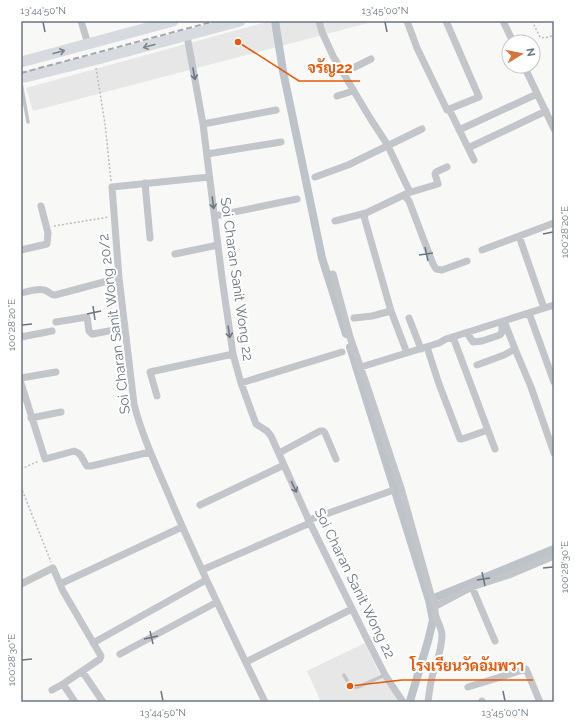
<svg xmlns="http://www.w3.org/2000/svg" width="575" height="723" font-family="Raleway,Sarabun,sans-serif">
<style>
.built{fill:#e6e7e6}
.lines{fill:none;stroke-linecap:round;stroke-linejoin:round}
.canal{stroke:#bcc3c9;stroke-width:8}
.path{stroke:#babcbf;stroke-width:1.5;stroke-dasharray:2 2;stroke-linecap:butt}
.lane{stroke:#c2c5c9;stroke-width:3.5}
.street{stroke:#c2c5c9;stroke-width:7}
.primary{stroke:#d7dade;stroke-width:11}
.rail{stroke:#a4a8ae;stroke-width:2;stroke-dasharray:6 3;stroke-linecap:butt}
.oneway{stroke:#7a8492}
.oneway2{stroke:#6a7584}
.ticks{fill:none;stroke:#6a7584;stroke-width:1.5}
.labels{text-anchor:middle;stroke-width:4;stroke-linejoin:round;paint-order:stroke}
.street-label{font-size:14px;fill:#6a7584;stroke:#fff}
.leader{fill:none;stroke:#e8590c;stroke-width:1.5}
.callout-dot{fill:#e8590c;stroke:#fff;stroke-width:1.5}
.callout-label{font-size:15px;text-anchor:middle;font-weight:bold;fill:#e8590c;stroke:#fff;stroke-width:4;stroke-linejoin:round;paint-order:stroke}
.neatline{fill:none;stroke:#6a7584;stroke-width:1.5}
.ticks-label{font-size:10px;text-anchor:middle;fill:#6a7584}
</style>
<rect width="100%" height="100%" fill="#f8f8f6"/>
<path class="built" d="M270,21H376L33,111L26,88Z
M365,643L378,671L397,700L392,702H321L307,671Z"/>
<g class="lines">
<path class="canal" d="M275,21L283,71L322,258L346,334
M350,347L429,600L433,620L428,641L410,701
M429,600L554,549"/>
<path class="path" d="M532,21L540,37L545,38L554,35
M96,68L105,124L111,181
M54,226L109,217
M21,469L39,461
M21,487L51,562"/>
<path class="lane" d="M21,83L28,122
M344,675L349,684L352,687H358L385,675"/>
<path class="street" d="M81,21L88,44
M319,21L322,32L333,56L370,118L387,144L406,184L409,190L408,193
M407,21L417,48L447,110L479,97L446,21
M503,21L513,42
M187,36L203,124L222,278L233,354L241,383L256,424L267,431L271,436L310,523L365,635L385,675L403,702
M524,66L554,129
M343,73L371,59
M337,96L353,91
M451,113L474,160
M203,124L276,110
M459,130L537,94
M468,148L546,111
M207,154L281,142
M209,177L112,187L119,278L134,404C142,436 157,467 170,498C199,567 232,634 265,702
M315,177L348,165L422,129
M145,183L150,238
M404,195L409,201L433,264L436,269L442,270L467,261
M366,213L364,217L365,220L391,311L407,353
M215,216L297,199
M335,221L366,213L408,193L438,184L435,174L436,172L447,167
M519,236L544,308
M21,250L47,244L48,233L41,206
M482,250L554,223
M175,254L218,245
M333,274L350,337L368,389L401,488L431,595L436,606
M21,293C28,292 37,288 44,290C49,291 50,295 55,295L119,278
M529,313L554,382
M354,318L372,316L391,311
M409,318L421,349
M56,322L87,317L89,331L92,334L115,330L125,326
M467,333L473,342L482,341L500,335L502,332V322
M21,337L52,331
M453,337L495,449
M427,347L439,384L460,439H462L488,430
M515,349L531,387L554,453
M477,365L504,355L515,349L504,321
M361,367L439,343L446,339L554,305
M21,378L56,372
M21,383L45,459L74,451C83,454 82,460 87,466H91L150,452
M241,383L342,352
M157,396L150,372L233,354
M31,418L61,412
M279,453L320,431H323L325,433L336,459
M200,505L284,465
M309,520L391,491
M202,570L310,523
M21,584L53,568L63,591L101,656L100,659L63,684L52,690
M60,584L182,527
M472,587L495,641
M93,643L206,580
M120,654L217,602
M246,662L352,609
M82,671L103,702
M63,684L75,702
M468,687L526,669L540,702
M482,701V702
M428,702C429,694 430,685 432,677C436,663 442,650 442,635C442,626 431,613 436,606L472,587L509,575L554,556"/>
<path class="primary" d="M21,62L173,21
M21,78L94,60L240,21"/>
<path class="rail" d="M21,73L215,21"/>
</g>
<defs><path id="oneway-shaft" d="M-6 0H5M1.5-3L5.5 0L1.5 3" fill="none" stroke-width="1.6" stroke-linecap="round" stroke-linejoin="round"/></defs>
<g class="oneway">
<use href="#oneway-shaft" transform="translate(149 46) rotate(165)"/>
<use href="#oneway-shaft" transform="translate(59 52) rotate(-15)"/>
</g>
<g class="oneway2">
<use href="#oneway-shaft" transform="translate(194 74) rotate(80)"/>
<use href="#oneway-shaft" transform="translate(213 203) rotate(83)"/>
<use href="#oneway-shaft" transform="translate(229 332) rotate(81)"/>
<use href="#oneway-shaft" transform="translate(294 487) rotate(65)"/>
</g>
<path class="ticks" d="M43,22L45,32M385,22L387,32M543,234L553,232M425,247L428,261M419,255L433,253M93,306L95,320M87,314L101,311M22,325L32,324M543,568L553,567M482,572L485,586M477,580L490,578M150,631L153,644M144,639L158,636M22,660L32,659M161,691L163,701M503,691L505,701"/>
<g class="labels">
<g class="street-label">
<text transform="translate(237 279) rotate(82)" y="5">Soi Charan Sanit Wong 22</text>
<text transform="translate(114 324) rotate(-97)" y="5">Soi Charan Sanit Wong 20/2</text>
<text transform="translate(355 583) rotate(64)" y="5">Soi Charan Sanit Wong 22</text>
</g>
</g>
<path class="leader" d="M238 42L299 81H360M350 686L402 680H533"/>
<g class="callout-dot">
<circle cx="238" cy="42" r="4"/>
<circle cx="350" cy="686" r="4"/>
</g>
<g class="callout-label">
<text x="330" y="73">จรัญ22</text>
<text x="467" y="671">โรงเรียนวัดอัมพวา</text>
</g>
<rect width="575" height="723" fill="none" stroke="#ffffff" stroke-width="44"/>
<g transform="translate(521 54) rotate(80)"><circle r="19" fill="#ffffff" stroke="#c3c8ce"/>
<path d="M0-3L7 15L0 10L-7 15Z" fill="#d3773c"/>
<text y="-6" font-size="11" font-weight="bold" text-anchor="middle" fill="#6a7584">N</text>
</g>
<rect x="22" y="22" width="531" height="679" class="neatline"/>
<g class="ticks-label">
<text x="43" y="14">13°44'50"N</text>
<text x="385" y="14">13°45'00"N</text>
<text transform="translate(564 232) rotate(-90)" y="4">100°28'20"E</text>
<text transform="translate(11 325) rotate(-90)" y="4">100°28'20"E</text>
<text transform="translate(564 567) rotate(-90)" y="4">100°28'30"E</text>
<text transform="translate(11 660) rotate(-90)" y="4">100°28'30"E</text>
<text x="163" y="716">13°44'50"N</text>
<text x="505" y="716">13°45'00"N</text>
</g>
</svg>
